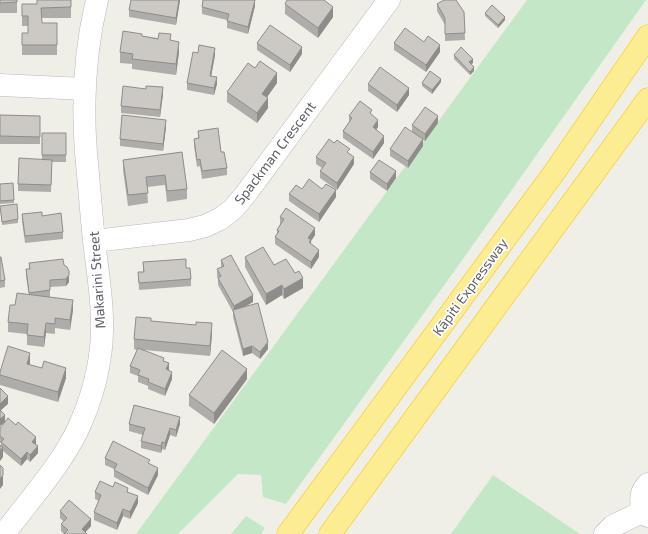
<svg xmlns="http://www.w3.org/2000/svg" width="648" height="534" font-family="'Exo 2',sans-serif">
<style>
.green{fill:#c4e7c8}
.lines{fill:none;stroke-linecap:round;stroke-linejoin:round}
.minor-casing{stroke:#b7b8bd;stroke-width:23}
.highway-casing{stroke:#f5c302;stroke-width:23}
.minor{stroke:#fff;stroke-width:22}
.highway{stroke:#fcec92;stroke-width:22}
.wall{fill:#afada9}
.shaded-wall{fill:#8f8d89}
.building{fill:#ccc9c4;stroke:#8f8d89}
.labels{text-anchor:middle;stroke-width:3.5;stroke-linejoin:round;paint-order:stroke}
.street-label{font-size:14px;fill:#5e6167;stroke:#fff}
</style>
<rect width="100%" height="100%" fill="#f0efe7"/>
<path class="green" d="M527,0H646L458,266L286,504L263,497L261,475L238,474L178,534H136Z
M493,475L580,534H451Z
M246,516L265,528L261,534H231Z"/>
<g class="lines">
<g class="minor-casing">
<path id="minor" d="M0,85L85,89
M94,241L189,230L205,226L220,219L233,209L245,195L389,0
M648,484C638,494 640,506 648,516
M4,534C30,499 66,460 82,420C95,390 103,354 102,322C102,295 97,268 94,241C91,212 89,183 86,153C82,102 85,50 97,0
M605,534L613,526L644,511"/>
</g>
<g class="highway-casing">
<path id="highway" d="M288,534L556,170L648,36
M330,534L648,99"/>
</g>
<use href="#minor" class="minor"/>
<use href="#highway" class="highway"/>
</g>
<path class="wall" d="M0,0H17V13H0Z
M71,0V18H41L42,23H57V55H22V33H28V26H22V4H37Z
M131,0H180L176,25L129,17V10Z
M285,4L333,17L318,38L285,14Z
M437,4L464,12L465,40L445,41V25L437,11Z
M255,6L248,34L227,28V20L202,14V7Z
M485,13L505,20L498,28L485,16Z
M142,36L171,40L179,52L176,75L132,69V64L120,63V52Z
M424,42L440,52L426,72L394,50V43Z
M257,43L302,54L290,72L257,50Z
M198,53L215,55L211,76L217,84L214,95L187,90V83Z
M454,55L473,63L471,64L474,71L470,75L454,59Z
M441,82L432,94L422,86V83Z
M277,83L267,97L268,108L257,123L227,102V92Z
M368,84L409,95L397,112L368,91Z
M163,94L160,117L121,113V106Z
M0,115L40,116V144H0Z
M372,115L378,127L376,130L384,143L373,159L343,138V131L349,122V116Z
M438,123L425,141L423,140V146L408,168L390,156V149L412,132V125Z
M166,127L163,151L120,146V139Z
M198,131L221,152L227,168V175L202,179L200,166L197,167L194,146V139L198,138Z
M42,133H66V162H52L51,192L18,191V184L42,159Z
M182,152L187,189V199L167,202L165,185L147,187L148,203L128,206L123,170V160Z
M350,154L354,164L337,190L320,178V171L322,168L316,164V157Z
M370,172L396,178L387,191L370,179Z
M0,184L14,200V203L0,204Z
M302,189L336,197L319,222L289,201V194Z
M0,206L18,219V223L2,225Z
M22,214L42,216L63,232V239L25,243L22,221Z
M280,217L315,235L311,241V244L319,257L311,269L275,244V237L277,234V230L280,224Z
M0,257L5,280V287L0,288Z
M245,257L274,265L303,288L284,299L282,295L266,305L245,267Z
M221,260L253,302L244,307L268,349L260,359L252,353L243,356L233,317V312L218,285V279L217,276V269L221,267Z
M143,262L186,268L191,279V286L139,290L138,272H143Z
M29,263L64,265L69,282L66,286L50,287V297L73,310L70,330L55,328V334L46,333L44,347L27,345V334L8,332V322L15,305L29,295L26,276V269H29Z
M151,321L212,334L210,356L144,350L164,361L169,370L172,379L165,396L148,389V386L138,382V376L130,373V366L137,350L134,349V339Z
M30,363V365L66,378L58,402L0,385V372Z
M247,379L214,424L189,406V395Z
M129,424H180L176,437L170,435L165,450L162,449L161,453L141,448V441L143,435L129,431Z
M0,428L36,444L38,453L30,462L27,459L21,466L3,451V457L0,461V445H1V443H0Z
M105,458L150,464L158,475L148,495L114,477V469L105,465Z
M113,487L128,492L138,503L130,519L123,516L117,530L94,520V512L99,501L95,499V492Z
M60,511L91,526L85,532L64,534L61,531V524L64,522L60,518Z"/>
<path class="shaded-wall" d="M179,0H180L176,25V18Z
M255,0V6L248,34V27Z
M333,7V17L318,38V28Z
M505,17V20L498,28V25Z
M179,42V52L176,75V64Z
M440,45V52L426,72V65Z
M302,47V54L290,72V65Z
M215,48V55L210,83V76Z
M473,59V63L469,66V62Z
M474,67V71L470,75V72Z
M277,73V83L262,104V94Z
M217,77V84L214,95V88Z
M441,79V82L432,94V90Z
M163,87V94L160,117V110Z
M409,88V95L397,112V105Z
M268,98V108L257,123V113Z
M438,116V123L425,141V134Z
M166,120V127L163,151V144Z
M378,120V127L373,134V127Z
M384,136V143L373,159V152Z
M423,139V146L408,168V161Z
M354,157V164L337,190V183Z
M396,171V178L387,191V184Z
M336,190V197L319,222V214Z
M315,228V235L311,241V247L308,238Z
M319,250V257L311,269V262Z
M69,271V282L66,286V279Z
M303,278V288L284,299V289Z
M282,285V295L266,305V294Z
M253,295V302L234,313V306Z
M73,300V310L70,330V320Z
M46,323V333L44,347V337Z
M212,323V334L210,356V346Z
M268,342V349L260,359V352Z
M252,346V353L243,356V349Z
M30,353V363L27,374V364Z
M169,363V370L166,369Z
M66,368V378L58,402V392Z
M247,369V379L214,424V413Z
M172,372V379L165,396V389Z
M8,396V404L0,411V404Z
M5,415V422L0,426V419Z
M180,417V424L176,437V430Z
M170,428V435L165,450V443Z
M36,437V444L32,449V442Z
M162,442V449L161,453V446Z
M38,446V453L30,462V455Z
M3,447V457L0,461V451Z
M27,452V459L21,466V459Z
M158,468V475L148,495V488Z
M3,475V485L0,489V479Z
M138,496V503L130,519V512Z
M123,509V516L117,530V523Z
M91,519V526L84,534L82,529Z"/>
<path class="building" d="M0,0H17V2L0,3Z
M37,0H71V7L41,8L42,23H57V45H22V33H28V16H22V4H37Z
M131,0H179L176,18L129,10Z
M203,0H255L248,27L227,21L229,14L202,7Z
M287,0H324L333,7L318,28L285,4Z
M444,0H456L464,12L465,33L445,34V18L437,4Z
M492,5L505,17L498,25L485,13Z
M270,25L302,47L290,65L257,43Z
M405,28L424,42L428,36L440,45L426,65L394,43Z
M123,31L142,34V36L158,39L159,33L171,34L170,40L179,42L176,64L132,59L133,54L120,52Z
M199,45L215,48L210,76L217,77L214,88L187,83L193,52L198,53Z
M461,47L473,59L469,62L474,67L470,72L454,55Z
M260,61L277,73L262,94L268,98L257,113L227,92L248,63L255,68Z
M380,67L409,88L397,105L368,84Z
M430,71L441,79L432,90L422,83Z
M123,86L146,89V86L163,87L160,110L121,106Z
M360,101L372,110L370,113L378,120L373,127L384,136L373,152L343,131L352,118L349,116Z
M425,107L438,116L425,134L412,125Z
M0,115L40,116V137L0,136Z
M122,115L166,120L163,144L120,139Z
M405,127L423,139L408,161L390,149Z
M218,128L221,152H224L227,168L202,171L200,159L197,160L194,139L199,138L198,131Z
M42,133H66V155H42Z
M329,139L334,143L337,140L350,149L347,152L354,157L337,183L320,171L326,163L316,157Z
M182,152L187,189L167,191L165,175L146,177L148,193L128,195L123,160Z
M19,158L52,160L51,185L18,184Z
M379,160L396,171L387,184L370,172Z
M309,179L322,189L326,184L336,190L319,214L289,194L296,185L302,189Z
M13,183L14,200L0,201V184Z
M17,204L18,219L2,222L0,206Z
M286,208L315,228L308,238L311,240L309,242L319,250L311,262L275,237L279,231L277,230L284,219L280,217Z
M42,212V216L61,213L63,232L25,236L22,214Z
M263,247L274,265L286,259L295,273L299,271L303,278L284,289L282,285L266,294L245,257Z
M231,255L253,295L234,306L218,278L221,276L217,269L224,266L221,260Z
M0,257H1L5,280L0,281Z
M63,259L64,265L67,267L69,271V275L66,279L50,280V290L29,293L26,269H30L29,263Z
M186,259V268H190L191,279L139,283L138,272H144L143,262Z
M17,293L73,300L70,320L55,318V324L46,323L44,337L27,335L28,324L8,322L10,305H15Z
M258,303L268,342L260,352L252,346L243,349L233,310Z
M136,317L151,318V321L196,325V322L212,323L210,346L134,339Z
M8,346L30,353L27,364L42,368L44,361L66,368L58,392L0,375V372Z
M138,348L164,358L163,361L169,363L166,369L172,372L165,389L148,382L149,379L138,375L140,370L130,366Z
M222,350L247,369L214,413L189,395Z
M0,388L8,396L0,404Z
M134,405L180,417L176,430L170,428L165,443L162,442L161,446L141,441L145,428L129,424Z
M0,410L5,415L0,419Z
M8,418L16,425L18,422L36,437L32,442L38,446L30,455L27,452L21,459L1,442L4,439L0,436V428Z
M113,441L150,460L148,463L158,468L148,488L114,470L117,464L105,458Z
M0,445L3,447L0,451Z
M0,465L3,468V475L0,479Z
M100,481L113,487L115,482L128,488L127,492L138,496L130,512L123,509L117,523L94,512L101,495L95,492Z
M69,500L91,519L82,529L87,534H64L68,530L61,524L67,518L60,511Z"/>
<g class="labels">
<g class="street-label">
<text transform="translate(275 153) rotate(-53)" y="5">Spackman Crescent</text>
<text transform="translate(97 280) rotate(-94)" y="5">Makarini Street</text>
<text transform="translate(470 287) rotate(-54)" y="5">Kāpiti Expressway</text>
</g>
</g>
</svg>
